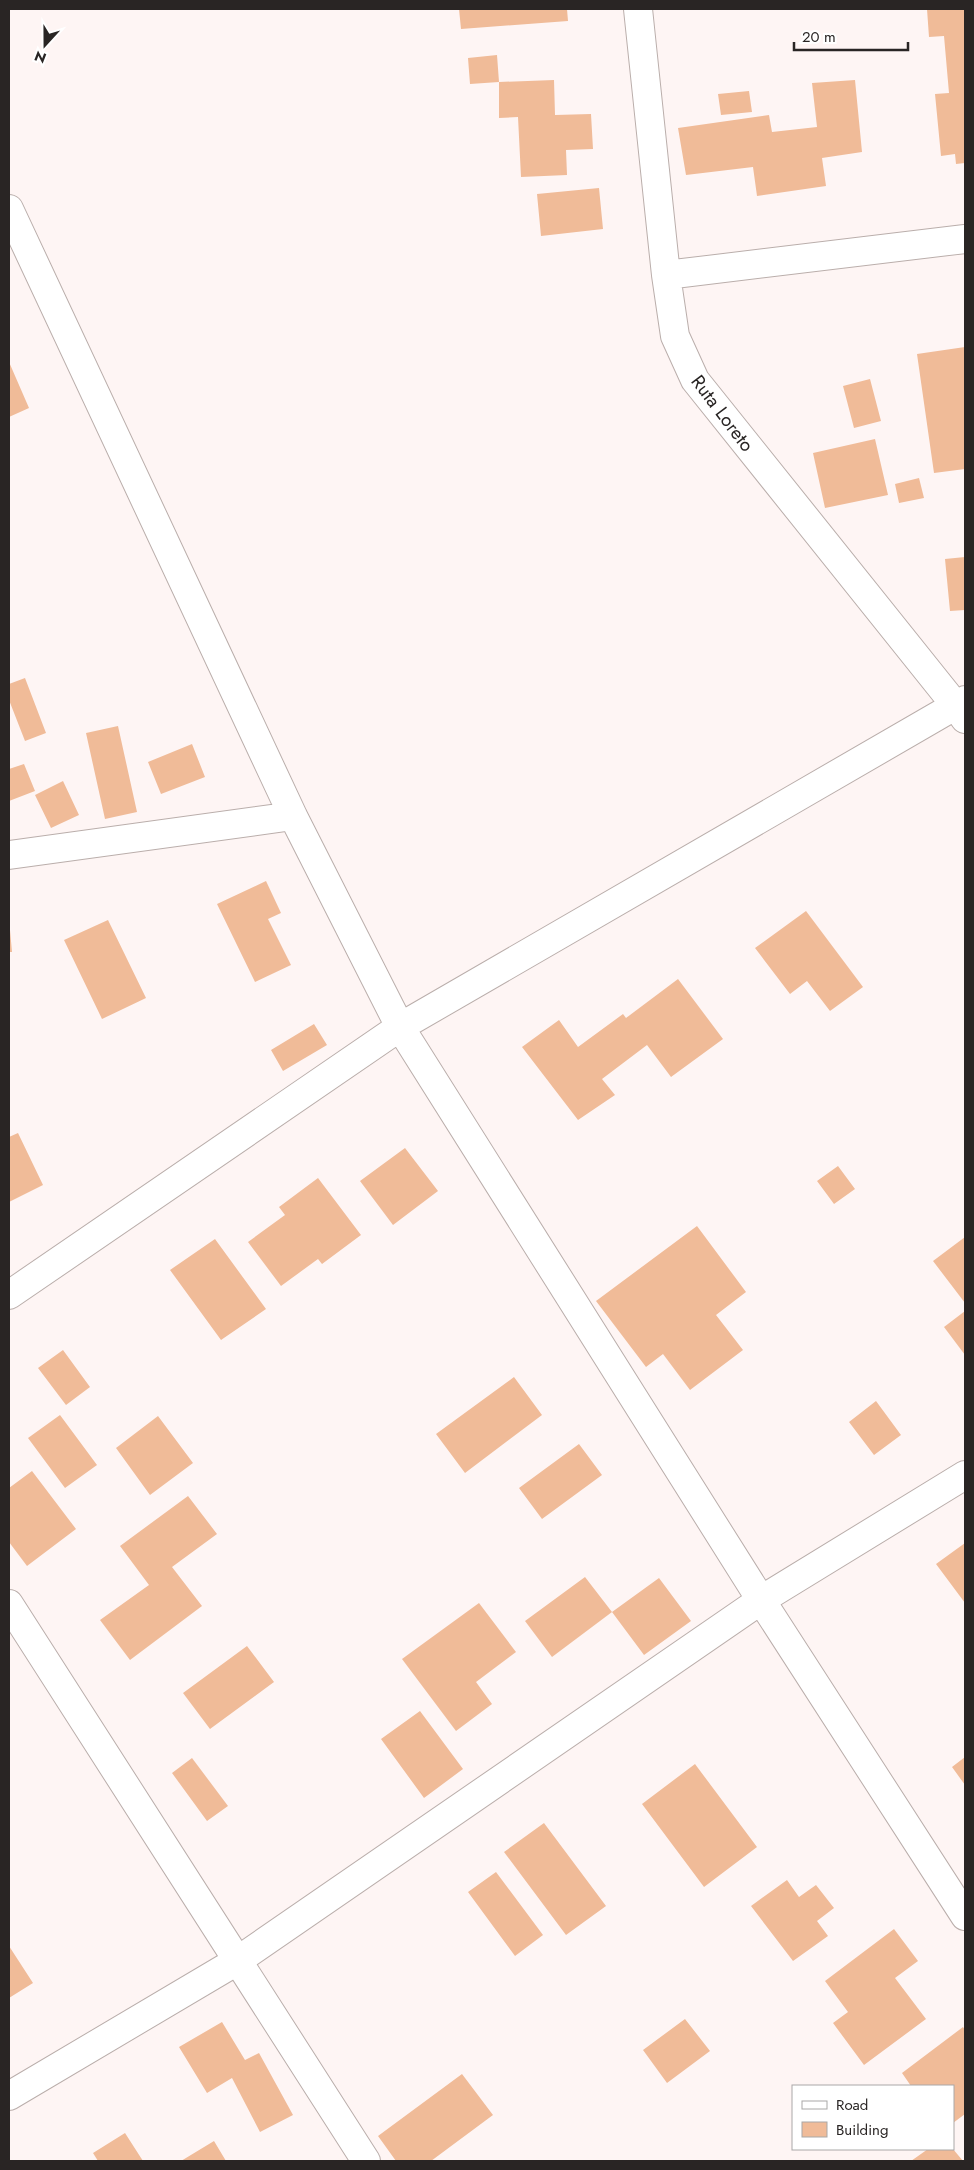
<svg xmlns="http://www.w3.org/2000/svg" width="974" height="2170" font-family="Jost,sans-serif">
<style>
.building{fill:#f0bb98}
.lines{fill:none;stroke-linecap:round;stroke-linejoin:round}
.minor-casing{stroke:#baaeab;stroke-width:30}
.minor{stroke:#fff;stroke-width:28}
.labels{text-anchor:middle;stroke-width:5;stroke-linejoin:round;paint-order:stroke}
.street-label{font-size:19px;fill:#292524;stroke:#fff}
</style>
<rect width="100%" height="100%" fill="#fef5f4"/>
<path class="building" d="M459,9H567L568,21L461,29Z
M927,9H965V163L956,164L955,154L941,156L935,94L949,93L944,36L929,37Z
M497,55L499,82L470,84L468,58Z
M554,80L555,115L591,114L593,149L566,150L567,175L521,177L518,117L499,118V82Z
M855,80L862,152L822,158L826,186L757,196L753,167L686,175L678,128L769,115L772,132L817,127L812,83Z
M749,91L752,112L721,115L718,94Z
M599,188L603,229L541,236L537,194Z
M965,347V469L934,473L917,354Z
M9,362L29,408L9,417Z
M870,379L881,421L854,428L843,386Z
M875,439L888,495L825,508L813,453Z
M919,478L924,498L899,503L895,484Z
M965,557V610L950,611L945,559Z
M25,678L46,733L25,741L9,700V684Z
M118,726L137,812L105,819L86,733Z
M192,744L205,777L161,794L148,762Z
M24,764L35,791L9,801V769Z
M63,781L79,815L51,828L35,795Z
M266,881L281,913L268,919L291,965L255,982L217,904Z
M806,911L863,987L830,1011L807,981L790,994L755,948Z
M108,920L146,998L102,1019L64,940Z
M9,930H10L12,952H9Z
M678,979L723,1039L671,1077L647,1045L602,1079L615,1095L578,1120L522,1047L559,1020L578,1047L623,1014L626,1018Z
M314,1024L327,1045L283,1071L271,1050Z
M18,1133L43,1185L9,1202V1137Z
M405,1148L438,1191L393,1225L360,1181Z
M838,1166L855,1189L834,1204L817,1181Z
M318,1178L361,1235L322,1264L318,1259L281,1286L248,1242L285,1215L279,1207Z
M697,1226L746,1292L716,1315L743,1350L690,1390L663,1354L646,1367L596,1301Z
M965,1237V1303L933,1261Z
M215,1239L266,1309L221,1340L170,1270Z
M965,1311V1355L944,1327Z
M63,1350L90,1387L66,1405L38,1368Z
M514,1377L542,1415L465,1473L436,1434Z
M876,1401L901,1435L874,1455L849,1422Z
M60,1415L97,1465L65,1488L28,1438Z
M158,1416L193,1463L150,1495L116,1448Z
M579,1444L602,1475L542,1519L519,1488Z
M32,1471L76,1529L27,1566L9,1542V1488Z
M188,1496L217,1534L172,1567L202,1606L130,1660L100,1620L149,1585L120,1546Z
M965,1543V1603L936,1564Z
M585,1577L612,1612L659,1578L691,1621L644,1655L612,1612L552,1657L525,1621Z
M479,1603L516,1652L476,1682L492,1704L456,1731L402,1659Z
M247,1646L274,1682L210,1729L183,1693Z
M420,1711L463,1769L424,1798L381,1739Z
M965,1757V1785L952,1767Z
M192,1758L228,1806L207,1821L172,1773Z
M695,1764L757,1847L704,1887L642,1804Z
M544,1823L606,1906L566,1935L504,1852Z
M496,1872L543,1935L515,1956L468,1892Z
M787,1880L799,1897L816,1885L834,1908L817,1921L828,1936L793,1961L751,1906Z
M894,1929L918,1961L895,1978L926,2019L864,2065L833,2023L848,2012L825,1981Z
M9,1946L33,1983L9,1998Z
M685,2019L710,2051L667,2083L643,2050Z
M222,2022L245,2060L259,2053L293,2115L260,2132L232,2078L207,2093L179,2047Z
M963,2027L965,2030V2114L953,2123V2086H911L902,2073Z
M462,2074L493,2115L431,2161H396L378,2136Z
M125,2133L143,2161H98L93,2153Z
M214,2141L226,2161H181Z
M928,2149H953L963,2161H911Z"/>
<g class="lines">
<g class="minor-casing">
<path id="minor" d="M638,9L666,275L675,336L695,380L956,706L965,719
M9,209L293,816L400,1027L761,1600L965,1916
M666,275L965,239
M9,855L293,816
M9,1295L400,1027L965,700
M9,1604L366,2161
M9,2096L237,1961L761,1600L965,1475"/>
</g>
<use href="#minor" class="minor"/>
</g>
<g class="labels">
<g class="street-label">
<text transform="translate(723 413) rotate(53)" y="7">Ruta Loreto</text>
</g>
</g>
<rect width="974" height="2170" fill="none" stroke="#292524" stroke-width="20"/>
<rect x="792" y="2085" width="162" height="65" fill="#ffffff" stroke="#a9a8a7"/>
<rect x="802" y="2101" width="25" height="8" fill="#ffffff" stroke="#a9a8a7"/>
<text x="836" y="2110" font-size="15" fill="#292524">Road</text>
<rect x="802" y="2122" width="25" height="15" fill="#f0bb98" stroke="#a9a8a7"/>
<text x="836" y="2135" font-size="15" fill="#292524">Building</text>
<g transform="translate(45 45) rotate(201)" stroke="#ffffff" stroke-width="4" paint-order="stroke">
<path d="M0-4L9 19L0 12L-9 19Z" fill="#292524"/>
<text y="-8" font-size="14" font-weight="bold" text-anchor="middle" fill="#292524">N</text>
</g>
<path d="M794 42v8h114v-8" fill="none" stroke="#292524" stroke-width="2.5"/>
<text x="802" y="42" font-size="15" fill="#292524" stroke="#ffffff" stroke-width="4" paint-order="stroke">20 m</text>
</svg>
